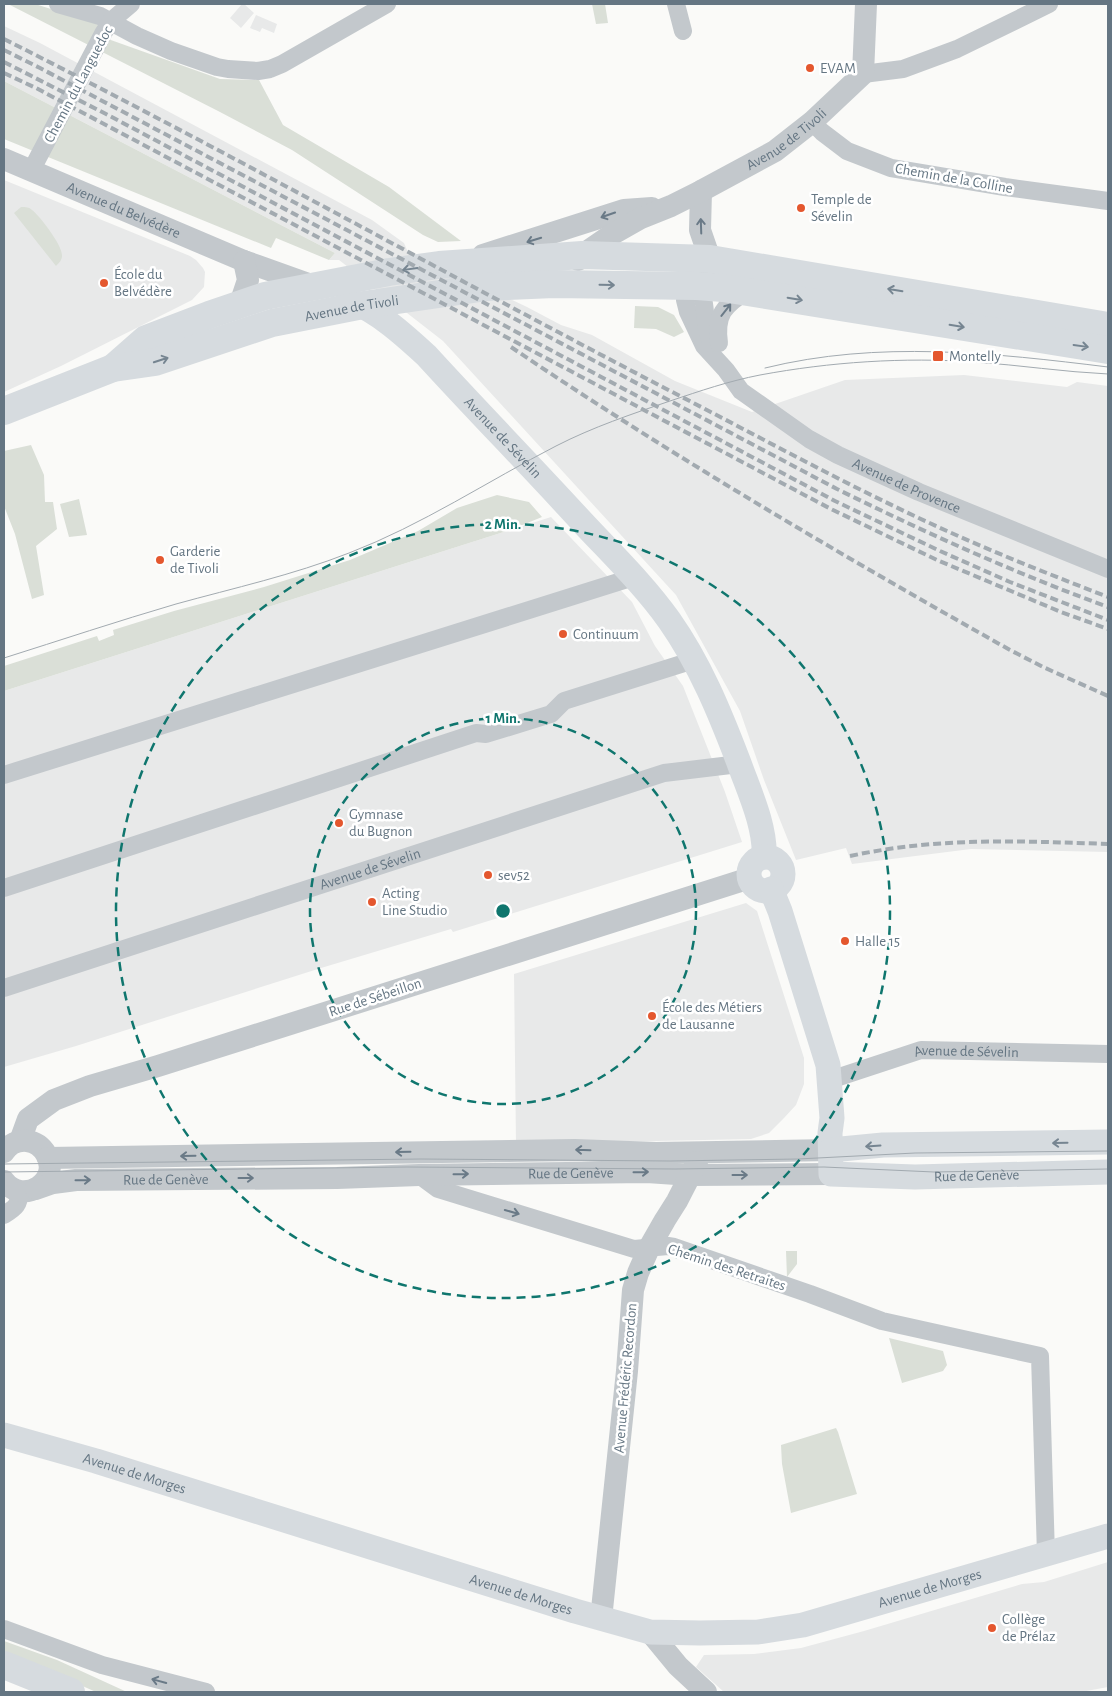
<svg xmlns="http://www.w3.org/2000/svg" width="1112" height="1696" font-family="'Alegreya Sans',sans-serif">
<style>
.built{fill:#e8e9e9}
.green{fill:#dadfd7}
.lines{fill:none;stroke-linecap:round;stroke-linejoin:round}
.minor{stroke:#c3c8cc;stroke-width:18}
.tertiary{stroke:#c3c8cc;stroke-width:22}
.secondary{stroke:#d6dbdf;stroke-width:25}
.primary{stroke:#d6dbdf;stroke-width:28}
.tram{stroke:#a2aab0;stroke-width:1}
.rail{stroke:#a2aab0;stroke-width:4;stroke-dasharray:8 4;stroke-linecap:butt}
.oneway{stroke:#6a7a87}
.oneway2{stroke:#768591}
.ring{fill:none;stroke:#0f766e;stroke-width:2.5;stroke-dasharray:9 6}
.poi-dot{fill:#e4572e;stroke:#fff;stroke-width:2}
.labels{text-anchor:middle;stroke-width:5;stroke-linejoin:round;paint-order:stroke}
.poi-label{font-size:15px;fill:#657683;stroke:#fff;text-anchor:start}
.street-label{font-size:15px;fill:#657683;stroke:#fff}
.centre{fill:#0f766e;stroke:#fff;stroke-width:2.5}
.ring-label{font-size:15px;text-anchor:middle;font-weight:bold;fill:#0f766e;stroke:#fff;stroke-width:5;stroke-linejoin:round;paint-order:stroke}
</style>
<rect width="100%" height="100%" fill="#fafaf8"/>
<path class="built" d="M242,4H244L254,13L241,28L230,18Z
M256,15L277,24L274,33L262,28L260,32L250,28Z
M4,26L40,43L372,220L404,243L407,250L527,307L561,325L592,335L675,381L752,412L845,380L964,375L1067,387L1077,382L1108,386V852L971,849L852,864L846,848L796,860L764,780L740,711L676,595L443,341L339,260H329L335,253L4,81Z
M4,180L190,256L196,260L203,268L205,272L204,287L192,300L61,366L4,392Z
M551,517L632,602L655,646L683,686L725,792L742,842L453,932L451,929L321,968L76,1046L4,1067V691Z
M746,903L757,911L804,1058V1084L796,1105L784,1118L769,1133L751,1139L516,1144L514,974Z
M1108,1562V1687L1081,1692H724L696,1667L704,1655L754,1654L801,1648L864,1631L1022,1584L1044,1582Z"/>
<path class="green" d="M8,4H35L96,23L108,39L220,79L259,80L283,125L389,187L461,241L438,242L423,235L292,150L220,112Z
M592,4H605L608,23L596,24Z
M4,81L335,253L329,260L276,238L271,248L4,139Z
M21,207C26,207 29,207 32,210C40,216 63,246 62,256C62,260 59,263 56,266L14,213Z
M635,306L658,307L674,315L684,332L674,337L656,329L634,328Z
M31,445L44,475L45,502H53L57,529L36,546L44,595L32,599L15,534L4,506V485L5,484L4,479V451Z
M497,495L529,502L542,517L510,530L4,691V666L97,636L99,641L114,635L113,630L174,611L264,587L350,560L418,531L457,508Z
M79,499L87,535L69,537L60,504Z
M786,1251H797V1264L787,1277Z
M889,1338L943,1351L947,1365L943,1371L902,1383Z
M836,1428L838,1432L857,1494L791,1513L782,1464L781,1445Z
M4,1641L57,1660L127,1692H96L33,1664L4,1652Z"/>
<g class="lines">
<g class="minor">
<path d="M58,4L100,16L137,36L171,51L217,67L228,69L258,71L270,69L282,64L387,4"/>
<path d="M676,4L683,31"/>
<path d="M863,74L903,69L957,49L1049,4"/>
<path d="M812,122L822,132L847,151L891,168L1005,187L1108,201"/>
<path d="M31,171L104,32L111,21L131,4"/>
<path id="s1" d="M710,259L707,273L685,300L688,312L704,346L726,370L741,391L809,439L838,455L919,492L1108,569"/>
<path d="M692,282C706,293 704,307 706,323C707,330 709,336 711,343"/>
<path d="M719,343C715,315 724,305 747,291"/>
<path d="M4,775L634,577"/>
<path d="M4,888L476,733L486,734L551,714L564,701L694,660"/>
<path id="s2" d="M4,988L664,773L739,764"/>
<path id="s3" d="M830,1080L921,1050L1108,1054"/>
<path d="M419,1175L438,1189L634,1249L668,1246L674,1247L810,1294L882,1321L1040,1356L1046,1555"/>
<path d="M4,1215C15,1208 20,1205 19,1191"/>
<path d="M4,1629L102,1665L206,1692"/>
</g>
<g class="tertiary">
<path id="s4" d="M4,159L244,261L317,287"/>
<path d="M701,191L700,230L710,259"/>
<path d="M483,255L624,210L652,208"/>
<path id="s5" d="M578,260L582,255L611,235L641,218L671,206L701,191L775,151L812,122L863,74L866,4"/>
<path d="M240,304L248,280L244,261"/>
<path d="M20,1141L28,1119L54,1100L90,1086L158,1066L750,878"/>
<path d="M4,1152C9,1144 18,1140 27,1141C35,1142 42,1147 46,1154C62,1181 23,1206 4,1181"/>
<path d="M48,1158L575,1150L656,1153L831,1150"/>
<path id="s6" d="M36,1189L53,1183L76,1180L337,1178L419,1175L647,1172L691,1175L831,1174"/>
<path d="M601,1619L627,1371L633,1290L638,1273L649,1248L665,1220L677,1201L697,1162"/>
<path d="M650,1632L678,1666L706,1692"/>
</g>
<g class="secondary">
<path id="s7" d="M349,300C379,312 403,334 426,355C478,412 532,467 584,524C613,555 644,585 669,620C700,664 720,713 739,763C749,791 766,827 764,857"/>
<circle cx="766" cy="874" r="17"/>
<path id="s8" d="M771,889L780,911L828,1065L832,1118L830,1133L831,1174L915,1177L1108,1172"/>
<path d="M831,1150L883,1145L1108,1142"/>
<path id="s9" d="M4,1435L96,1461L575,1611L650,1632L700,1633L758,1632L803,1625L1108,1536"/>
</g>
<g class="primary">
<path d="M113,368L146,339L209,315L265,296L389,272L439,265L582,255L710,259L1108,326"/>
<path id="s10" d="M4,411L113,368L155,362L272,323L363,305L487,287L554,284L697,286L723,288L1108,350"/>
<path d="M4,1665L71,1692"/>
</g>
<path class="tram" d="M765,368C878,340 994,353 1108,367
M4,658C61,640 118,621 176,604C234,588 293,575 349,553C422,525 488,481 556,446C593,427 632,414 670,401C700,391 729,381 760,375C830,362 904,357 975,362C1019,365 1064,372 1108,374
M4,1164L421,1159L670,1161L798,1159L915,1153L1108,1151
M4,1172L407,1167L675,1169L824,1167L934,1172L1108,1169"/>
<path class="rail" d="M4,39C232,154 454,279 680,396C769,442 856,490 947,531C1000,555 1054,576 1108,597
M4,50L40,68L837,489C926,533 1015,573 1108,607
M4,62L106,114L835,501L940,551L1010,582L1108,620
M4,73L36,88L831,509L937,560L1061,612L1108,629
M511,347C672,456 841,555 1010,650L1043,667L1108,696
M850,856C938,837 1019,841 1108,844"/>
</g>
<defs><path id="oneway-shaft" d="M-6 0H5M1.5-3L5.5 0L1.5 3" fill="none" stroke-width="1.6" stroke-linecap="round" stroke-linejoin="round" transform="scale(1.25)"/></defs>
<g class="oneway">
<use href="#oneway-shaft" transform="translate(608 215) rotate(161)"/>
<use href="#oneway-shaft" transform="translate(701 226) rotate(-92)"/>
<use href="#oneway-shaft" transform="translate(534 240) rotate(163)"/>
<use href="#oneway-shaft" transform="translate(726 310) rotate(-52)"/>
<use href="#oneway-shaft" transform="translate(583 1150) rotate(-178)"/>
<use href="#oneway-shaft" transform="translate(403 1152) rotate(179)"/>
<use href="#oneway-shaft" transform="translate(188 1156) rotate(179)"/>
<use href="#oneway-shaft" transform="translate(641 1172) rotate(-1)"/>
<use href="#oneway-shaft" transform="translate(461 1174) rotate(-1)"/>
<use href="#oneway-shaft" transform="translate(740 1175)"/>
<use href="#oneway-shaft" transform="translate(246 1178)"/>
<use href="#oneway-shaft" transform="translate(83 1180) rotate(-1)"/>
<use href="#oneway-shaft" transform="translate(512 1212) rotate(16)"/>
<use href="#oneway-shaft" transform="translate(159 1681) rotate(-165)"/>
</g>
<g class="oneway2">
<use href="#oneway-shaft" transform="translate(410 269) rotate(172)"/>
<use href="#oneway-shaft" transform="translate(607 285) rotate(1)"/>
<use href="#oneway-shaft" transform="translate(895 290) rotate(-171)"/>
<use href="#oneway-shaft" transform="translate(795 299) rotate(10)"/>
<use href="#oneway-shaft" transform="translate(957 326) rotate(9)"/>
<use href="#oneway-shaft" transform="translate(1081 346) rotate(8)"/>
<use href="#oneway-shaft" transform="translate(161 360) rotate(-18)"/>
<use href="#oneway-shaft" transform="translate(1060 1143) rotate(179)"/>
<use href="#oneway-shaft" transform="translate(873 1146) rotate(176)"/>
</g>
<g class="ring">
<circle cx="503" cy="911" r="193"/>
<circle cx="503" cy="911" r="387"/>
</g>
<g class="poi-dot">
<circle cx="810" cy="68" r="5"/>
<circle cx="801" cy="208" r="5"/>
<circle cx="104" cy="283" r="5"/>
<rect x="932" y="350" width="12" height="12" rx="2.5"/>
<circle cx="160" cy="560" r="5"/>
<circle cx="563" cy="634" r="5"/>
<circle cx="339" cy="823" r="5"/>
<circle cx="488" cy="875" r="5"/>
<circle cx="372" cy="902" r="5"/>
<circle cx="845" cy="941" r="5"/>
<circle cx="652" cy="1016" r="5"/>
<circle cx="992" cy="1628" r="5"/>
</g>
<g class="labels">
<g class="poi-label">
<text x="820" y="73">EVAM</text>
<text x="811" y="204">Temple de<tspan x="811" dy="17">Sévelin</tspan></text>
<text x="114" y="279">École du<tspan x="114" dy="17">Belvédère</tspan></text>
<text x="949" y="361">Montelly</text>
<text x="170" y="556">Garderie<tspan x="170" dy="17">de Tivoli</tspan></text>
<text x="573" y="639">Continuum</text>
<text x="349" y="819">Gymnase<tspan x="349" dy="17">du Bugnon</tspan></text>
<text x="498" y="880">sev52</text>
<text x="382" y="898">Acting<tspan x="382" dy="17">Line Studio</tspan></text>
<text x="855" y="946">Halle 15</text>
<text x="662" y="1012">École des Métiers<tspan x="662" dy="17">de Lausanne</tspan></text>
<text x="1002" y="1624">Collège<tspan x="1002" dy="17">de Prélaz</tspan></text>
</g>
<g class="street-label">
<text transform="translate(78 84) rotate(-62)" y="5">Chemin du Languedoc</text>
<text dy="5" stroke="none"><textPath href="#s5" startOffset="242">Avenue de Tivoli</textPath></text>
<text transform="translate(954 178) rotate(10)" y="5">Chemin de la Colline</text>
<text dy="5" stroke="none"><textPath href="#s4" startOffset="130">Avenue du Belvédère</textPath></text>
<text dy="5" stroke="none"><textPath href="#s10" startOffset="364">Avenue de Tivoli</textPath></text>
<text dy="5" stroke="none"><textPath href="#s7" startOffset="208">Avenue de Sévelin</textPath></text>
<text dy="5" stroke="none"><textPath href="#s1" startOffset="349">Avenue de Provence</textPath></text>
<text dy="5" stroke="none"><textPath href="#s2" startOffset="385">Avenue de Sévelin</textPath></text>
<text transform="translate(375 997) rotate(-18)" y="5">Rue de Sébeillon</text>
<text dy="5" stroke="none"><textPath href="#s3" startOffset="141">Avenue de Sévelin</textPath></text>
<text dy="5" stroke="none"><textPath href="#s6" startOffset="536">Rue de Genève</textPath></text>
<text dy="5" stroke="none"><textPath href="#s8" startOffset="440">Rue de Genève</textPath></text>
<text dy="5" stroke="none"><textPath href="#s6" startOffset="131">Rue de Genève</textPath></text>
<text transform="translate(727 1267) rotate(18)" y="5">Chemin des Retraites</text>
<text transform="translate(625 1378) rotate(-85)" y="5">Avenue Frédéric Recordon</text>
<text dy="5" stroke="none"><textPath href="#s9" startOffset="136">Avenue de Morges</textPath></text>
<text dy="5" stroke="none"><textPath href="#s9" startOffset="961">Avenue de Morges</textPath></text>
<text dy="5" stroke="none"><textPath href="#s9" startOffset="541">Avenue de Morges</textPath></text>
</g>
</g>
<circle cx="503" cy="911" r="8" class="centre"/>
<g class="ring-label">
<text x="503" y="529">2 Min.</text>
<text x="503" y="723">1 Min.</text>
</g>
<rect width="1112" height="1696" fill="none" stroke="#657683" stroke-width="10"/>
</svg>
